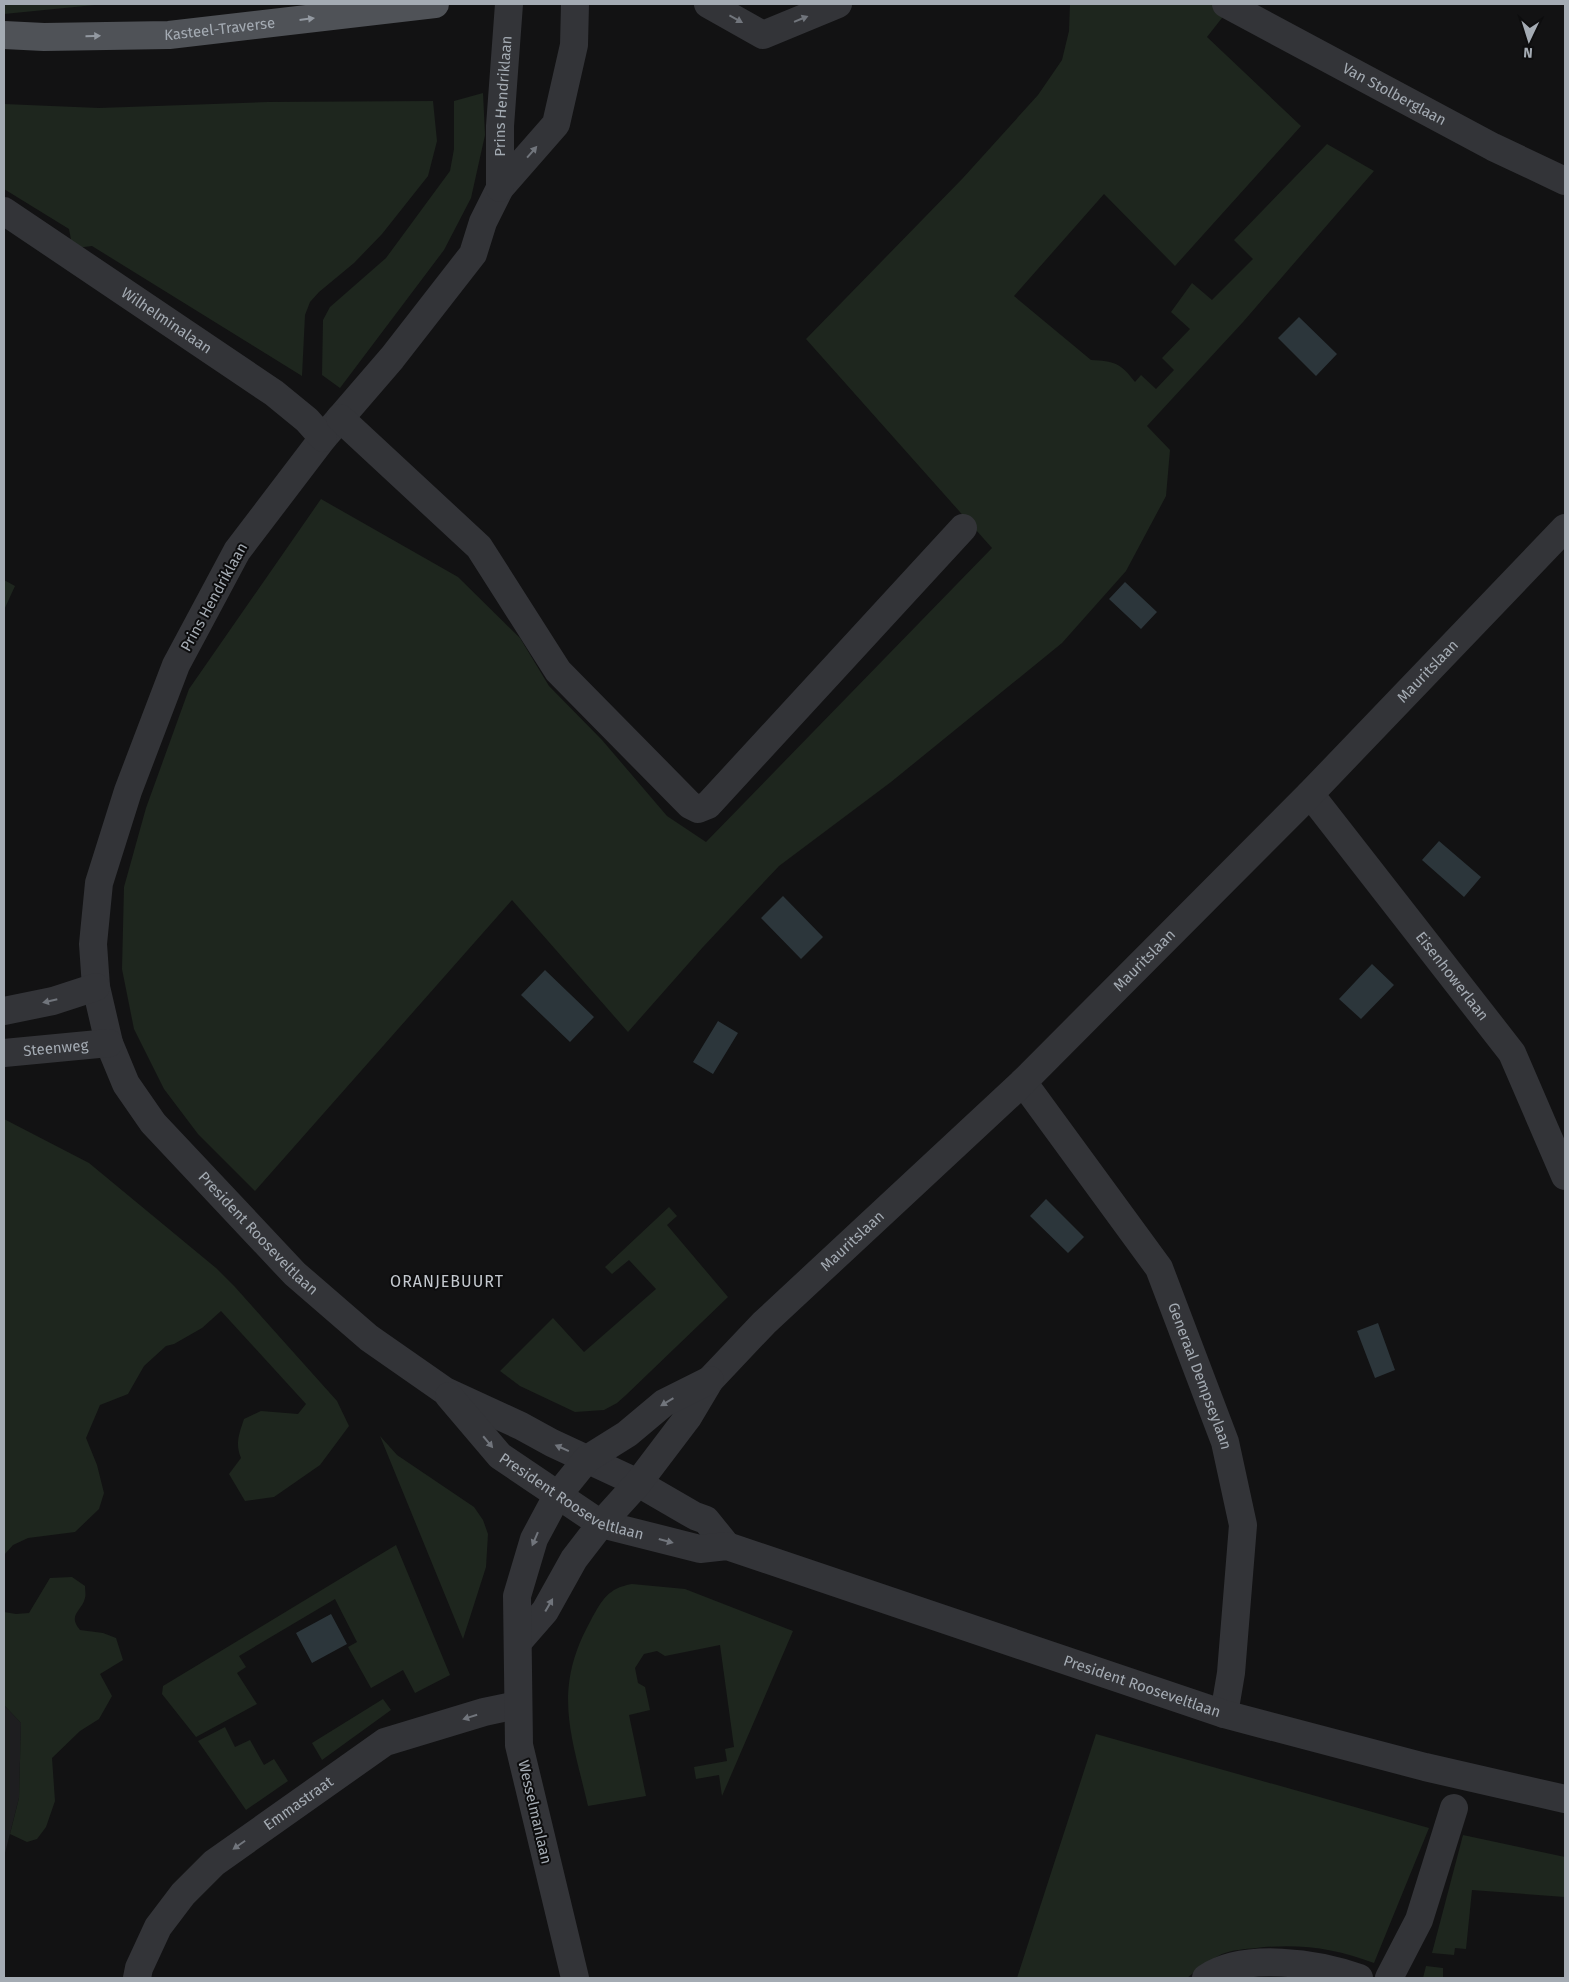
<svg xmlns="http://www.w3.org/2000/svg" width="1569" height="1982" font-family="'Fira Sans',sans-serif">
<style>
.built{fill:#1e1e20}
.green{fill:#1e261e}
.water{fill:#2c363b}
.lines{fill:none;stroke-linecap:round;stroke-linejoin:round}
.minor{stroke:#333438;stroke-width:28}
.major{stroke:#4f5257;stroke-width:28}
.oneway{fill:#9399a1}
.oneway2{fill:#71757c}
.labels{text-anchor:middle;stroke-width:4;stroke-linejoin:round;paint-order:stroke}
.street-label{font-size:15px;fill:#a4abb3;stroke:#0d0d0e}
.neighbourhood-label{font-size:16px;letter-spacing:1px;fill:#c4c9cf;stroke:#0d0d0e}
</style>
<rect width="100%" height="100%" fill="#121213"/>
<path class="built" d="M4,1705L21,1723L19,1798L4,1857Z"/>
<path class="green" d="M4,4H105L4,14Z
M1070,4H1218L1229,9L1207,37L1301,126L1175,266L1104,194L1014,296L1091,360C1114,361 1121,363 1135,382L1141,375L1156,389L1174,370L1162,358L1190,329L1171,312L1192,283L1212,300L1253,259L1234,240L1327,144L1374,171L1243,322L1147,426L1170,450L1166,496L1126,571L1062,643L891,782L779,866L703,947L628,1032L512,900L255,1191L198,1134L164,1089L134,1029L122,969L124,887L146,808L189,689L321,499L458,577L520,638L549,686L602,740L667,816L706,842L992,548L806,339L963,178L1038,95L1062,60L1069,31Z
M483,93L485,135L471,198L444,250L340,388L322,375L323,320L330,307L386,258L450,171L454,149V101Z
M433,101L437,141L428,176L382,234L354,263L319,292L310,302L305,315L302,376L92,246L76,248L72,245L69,229L4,189V104L99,108L268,102Z
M4,580L15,586L4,610Z
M4,1119L89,1163L216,1268L235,1287L337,1401L349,1426L320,1465L274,1497L245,1501L229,1474L241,1458C235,1444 239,1434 244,1419L261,1411L298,1414L306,1404L221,1311L202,1328L174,1344L166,1346L144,1366L128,1394L100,1405L86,1438L97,1465L104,1493L99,1509L75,1532L28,1538L13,1545L4,1555Z
M669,1207L677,1216L667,1225L728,1297L626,1395L617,1403L604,1410L575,1412L520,1386L500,1371L553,1318L584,1352L656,1289L629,1260L612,1274L605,1267Z
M380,1436L397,1455L474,1507L483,1520L488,1534L486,1567L463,1639Z
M396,1545L450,1675L415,1693L403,1670L371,1688L348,1647L357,1642L335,1599L239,1656L246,1667L237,1673L257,1704L196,1737L162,1694L163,1686Z
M72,1577L85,1586C85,1589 86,1595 85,1598C82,1611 67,1615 80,1630L103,1633L116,1638L123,1660L100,1674L112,1696L99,1719L80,1731L52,1758L55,1801L46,1827L37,1839L27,1842L10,1834L19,1798L21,1723L4,1705V1612L16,1614L29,1613L50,1578Z
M632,1584L685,1589L793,1631L722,1796L719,1775L696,1779L694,1767L727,1761L725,1749L734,1747L720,1645L665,1656L657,1651L644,1654L635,1668L638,1683L645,1687L650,1710L629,1715L646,1796L588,1806C571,1733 552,1690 591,1620C602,1600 608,1588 632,1584Z
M383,1699L391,1710L322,1760L312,1743Z
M225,1727L235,1747L250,1740L264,1765L274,1759L288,1781L246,1810L198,1741Z
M1096,1734L1429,1828L1374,1963C1335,1948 1298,1943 1256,1948C1245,1949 1232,1950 1222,1954C1209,1960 1198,1969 1187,1978H1017Z
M1463,1835L1565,1857V1897L1472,1890L1466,1949L1455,1948L1454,1955L1432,1953Z
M1426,1966L1443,1968V1978H1423Z"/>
<path class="water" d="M1299,317L1337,354L1316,376L1278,338Z
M1125,582L1157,612L1141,629L1109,599Z
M1439,841L1481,877L1464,897L1422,860Z
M783,896L823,937L801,959L761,918Z
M1372,964L1394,985L1361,1019L1339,999Z
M545,970L594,1017L570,1042L521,995Z
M718,1021L738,1033L713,1074L693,1062Z
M1046,1199L1084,1237L1068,1253L1030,1216Z
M1378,1323L1395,1370L1375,1378L1357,1331Z
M331,1614L347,1644L312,1663L296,1633Z"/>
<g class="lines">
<g class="minor">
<path id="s1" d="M575,4L574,45L556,124L500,188L483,222L473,254L392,358L323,438L237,551L176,665L128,791L99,883L93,944L96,987L109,1043L126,1084L153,1123L295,1274L369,1338L445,1391L521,1426L552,1443L638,1483L695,1516L706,1520L727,1546"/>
<path d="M708,4L763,35L838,4"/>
<path id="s2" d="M1226,4L1493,147L1565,181"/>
<path id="s3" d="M500,188V126L509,4"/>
<path id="s4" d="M4,211L274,393L307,420L323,438"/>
<path d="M340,418L479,547L558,671L690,805L698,809L708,805L963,528"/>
<path id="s5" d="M1310,794L1512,1053L1565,1176"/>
<path d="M4,1011L53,1001L96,987"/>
<path id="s6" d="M4,1053L109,1043"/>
<path id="s7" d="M1023,1082L1159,1268L1225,1442L1243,1525L1231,1673L1224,1714"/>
<path id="s8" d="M449,1396L500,1456L601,1524L700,1549L727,1546L1224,1714L1425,1767L1565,1799"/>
<path id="s9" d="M518,1642L545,1611L574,1559L601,1524L638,1483L688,1417L710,1380L764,1323L1023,1082L1310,794L1565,528"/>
<path id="s10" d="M137,1978L139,1968L158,1927L183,1894L214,1863L385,1742L484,1712L517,1705"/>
<path d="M575,1978L519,1745L517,1596L534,1539L557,1496L587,1459L627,1434L664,1403L710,1380"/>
<path d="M1206,1978C1244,1952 1318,1963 1359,1978"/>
<path d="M1389,1978L1419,1920L1454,1808"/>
</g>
<path class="major" id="s11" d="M4,35L44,37L169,35L435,4"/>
</g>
<defs><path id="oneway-solid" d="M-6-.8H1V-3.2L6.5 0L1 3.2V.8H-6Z" transform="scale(1.25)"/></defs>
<g class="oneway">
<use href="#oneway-solid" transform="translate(307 19) rotate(-7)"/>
<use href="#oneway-solid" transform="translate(93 36) rotate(-1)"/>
</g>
<g class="oneway2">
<use href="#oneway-solid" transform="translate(736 19) rotate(29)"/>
<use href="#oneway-solid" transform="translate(801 19) rotate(-22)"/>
<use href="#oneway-solid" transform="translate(532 152) rotate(-49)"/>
<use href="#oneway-solid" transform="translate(50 1001) rotate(167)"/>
<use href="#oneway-solid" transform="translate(667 1402) rotate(149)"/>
<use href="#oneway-solid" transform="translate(488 1442) rotate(50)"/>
<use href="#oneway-solid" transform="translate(562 1448) rotate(-156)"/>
<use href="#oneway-solid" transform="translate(535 1539) rotate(113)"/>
<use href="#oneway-solid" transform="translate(666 1541) rotate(15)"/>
<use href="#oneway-solid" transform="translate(549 1605) rotate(-60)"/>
<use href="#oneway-solid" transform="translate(470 1717) rotate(163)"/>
<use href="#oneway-solid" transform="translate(239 1845) rotate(145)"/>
</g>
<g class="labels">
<g class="street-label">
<text dy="5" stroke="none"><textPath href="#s11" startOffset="216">Kasteel-Traverse</textPath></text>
<text dy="5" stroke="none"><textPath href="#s2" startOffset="191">Van Stolberglaan</textPath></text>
<text dy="5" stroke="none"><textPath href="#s3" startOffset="92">Prins Hendriklaan</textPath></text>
<text dy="5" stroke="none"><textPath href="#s4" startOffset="196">Wilhelminalaan</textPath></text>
<text transform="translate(214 597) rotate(-61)" y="5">Prins Hendriklaan</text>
<text dy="5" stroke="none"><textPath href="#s9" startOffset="1335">Mauritslaan</textPath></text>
<text dy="5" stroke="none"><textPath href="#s9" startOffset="930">Mauritslaan</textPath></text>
<text dy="5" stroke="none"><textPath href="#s5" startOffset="231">Eisenhowerlaan</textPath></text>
<text dy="5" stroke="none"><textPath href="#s6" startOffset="52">Steenweg</textPath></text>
<text dy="5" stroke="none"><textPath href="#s1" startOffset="1425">President Rooseveltlaan</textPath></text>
<text dy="5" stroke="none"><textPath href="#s9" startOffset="525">Mauritslaan</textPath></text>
<text dy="5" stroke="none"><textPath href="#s7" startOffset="346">Generaal Dempseylaan</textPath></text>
<text dy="5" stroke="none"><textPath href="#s8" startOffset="162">President Rooseveltlaan</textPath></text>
<text dy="5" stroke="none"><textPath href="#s8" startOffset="768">President Rooseveltlaan</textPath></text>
<text dy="5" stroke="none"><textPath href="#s10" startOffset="244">Emmastraat</textPath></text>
<text transform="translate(535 1812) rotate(77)" y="5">Wesselmanlaan</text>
</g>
<g class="neighbourhood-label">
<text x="447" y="1287">ORANJEBUURT</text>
</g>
</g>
<rect width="1569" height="1982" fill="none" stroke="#a4abb3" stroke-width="10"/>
<g transform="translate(1529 40) rotate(184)" stroke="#0d0d0e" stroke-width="4" paint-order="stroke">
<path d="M0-4L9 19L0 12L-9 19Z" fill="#a4abb3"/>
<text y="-8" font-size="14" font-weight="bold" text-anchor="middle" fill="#a4abb3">N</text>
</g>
</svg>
